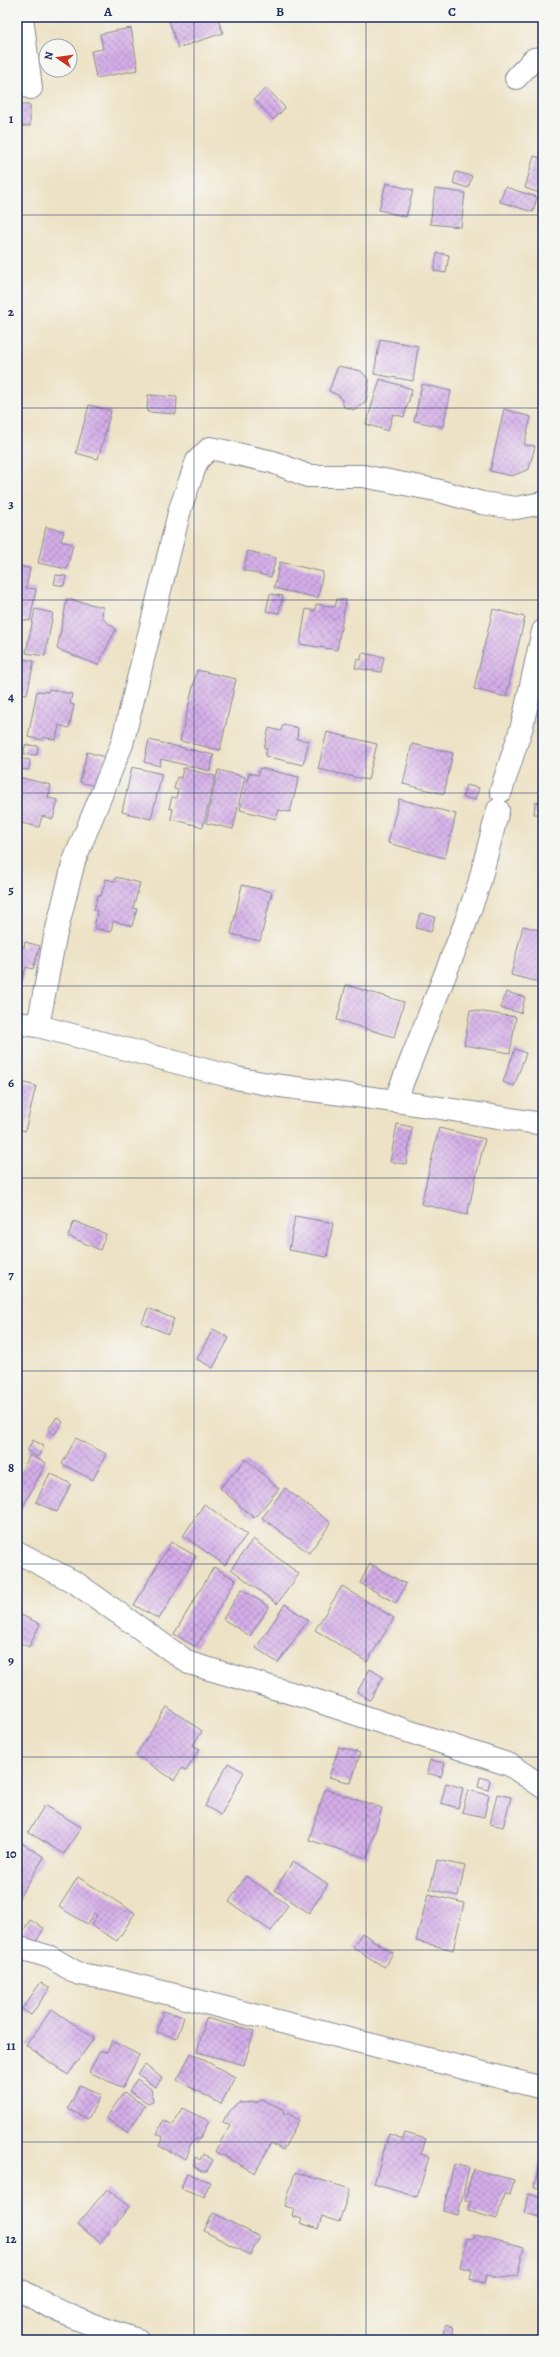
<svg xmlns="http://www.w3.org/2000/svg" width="560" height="2357" font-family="Alegreya,serif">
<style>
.building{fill:url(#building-cross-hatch)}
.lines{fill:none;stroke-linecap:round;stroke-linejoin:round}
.minor-casing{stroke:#848892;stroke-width:24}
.minor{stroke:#fff;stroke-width:22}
.grid{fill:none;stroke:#1b2f5e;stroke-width:1;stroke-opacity:0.55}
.neatline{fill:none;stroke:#1b2f5e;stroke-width:1.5}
.grid-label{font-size:13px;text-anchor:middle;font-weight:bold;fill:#1b2f5e}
</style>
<defs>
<pattern id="building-cross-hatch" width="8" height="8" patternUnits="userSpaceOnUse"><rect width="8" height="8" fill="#d4ade8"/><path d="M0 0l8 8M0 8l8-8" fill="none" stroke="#ab8dbf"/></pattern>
</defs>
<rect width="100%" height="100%" fill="#f6f6f2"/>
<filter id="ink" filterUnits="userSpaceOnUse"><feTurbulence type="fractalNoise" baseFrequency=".025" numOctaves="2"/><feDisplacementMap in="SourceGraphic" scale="8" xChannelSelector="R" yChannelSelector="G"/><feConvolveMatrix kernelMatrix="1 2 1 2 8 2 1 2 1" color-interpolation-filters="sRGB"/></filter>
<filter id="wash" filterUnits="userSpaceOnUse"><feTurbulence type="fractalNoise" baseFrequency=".012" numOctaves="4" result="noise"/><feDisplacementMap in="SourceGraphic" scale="16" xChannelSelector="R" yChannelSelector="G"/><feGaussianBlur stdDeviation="0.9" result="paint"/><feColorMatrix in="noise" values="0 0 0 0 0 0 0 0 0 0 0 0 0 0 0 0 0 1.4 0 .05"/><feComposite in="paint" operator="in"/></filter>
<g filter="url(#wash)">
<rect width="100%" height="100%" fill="#ede2c5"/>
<g id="blocks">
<path class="building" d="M168,17H217L223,33L178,48Z
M131,28L138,70L96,78L91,51L103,49L100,34Z
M267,88L285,108L273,120L254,99Z
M17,105H30V126H17Z
M534,156L543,159V194L525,188Z
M456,172L472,176L468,188L453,183Z
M386,183L413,190L406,217L379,210Z
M505,187L537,197L533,212L500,202Z
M435,189L465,193L461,227L430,224Z
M437,253L449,255L446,273L434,271Z
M380,339L418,346L413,381L374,374Z
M338,366L361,371L369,380L366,401L355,410L344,407L340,396L329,391Z
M380,379L412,389L404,417L393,414L388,431L366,424Z
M422,384L451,391L443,427L414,421Z
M148,395L177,397L176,414L147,412Z
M89,405L111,411L98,459L76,453Z
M504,409L531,417L524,445L535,446L529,469L512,476L490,471Z
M46,527L64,531L61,541L73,544L67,569L38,563Z
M248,551L276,558L271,577L243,570Z
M280,562L323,572L318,598L274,588Z
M17,566L30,568L26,588L36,589L30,621L17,619Z
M56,575L66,576L64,586L54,584Z
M270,594L283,596L279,613L266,611Z
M67,599L103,607L102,618L116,629L98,665L57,649Z
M337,599L346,600L337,650L300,644L306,609L315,611L316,604L335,607Z
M35,609L53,613L45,656L26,653Z
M493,609L525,617L506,697L474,689Z
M362,653L384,657L381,672L355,668L357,659L361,660Z
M17,658L34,661L27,694L17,692Z
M197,670L236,679L220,750L180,741Z
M49,689L72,694L70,704L74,705L69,728L59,725L56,740L43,737L42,740L28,737L37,691L48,692Z
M283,724L298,728L297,739L309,741L303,765L265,756L267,748H264L269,728L281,731Z
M327,732L377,744L368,780L318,769Z
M149,740L214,755L210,771L161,759L160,766L144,762Z
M412,744L453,753L444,794L403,784Z
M25,745L38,746L37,755L24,754Z
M87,752L105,757L98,787L80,782Z
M17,758L30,760L29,770L17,769Z
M132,767L162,774L151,819L122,812Z
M183,768L215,776L203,827L171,819L173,809L169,808L172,797L176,798L178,790L174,789L177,777L181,778Z
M260,768L299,777L290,812L279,810L276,819L240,810L249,773L258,775Z
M218,770L245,777L233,829L206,823Z
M18,777L51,785L48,798L58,800L53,819L42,816L39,827L17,822Z
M466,785L479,788L475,800L463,797Z
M399,799L456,814L445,858L388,843Z
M535,802L543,803V814H534Z
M116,877L140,883L133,908L137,909L132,926L113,921L111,932L94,928L97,911L94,910L98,895L101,896L106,879L115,881Z
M242,885L272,892L260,941L231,934Z
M420,913L435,917L431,932L416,928Z
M523,926L543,931V983L511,975Z
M25,942L40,946L33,969L26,967L18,993L17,946L24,947Z
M346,985L404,1002L394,1037L337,1020Z
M506,992L525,997L521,1013L501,1008Z
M470,1010L516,1017L510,1053L464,1045Z
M515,1049L526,1053L514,1086L503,1082Z
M21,1082L36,1086L25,1131L17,1129V1096Z
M397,1124L412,1127L406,1164L390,1162Z
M439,1128L485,1139L467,1215L421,1204Z
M295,1216L333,1223L327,1257L289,1250Z
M74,1221L106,1234L100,1250L68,1236Z
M148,1308L174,1319L168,1334L142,1323Z
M213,1329L229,1338L213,1368L197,1359Z
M57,1417L63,1422L54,1435L48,1430Z
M76,1438L106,1454L93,1480L62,1464Z
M33,1440L44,1446L38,1457L27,1451Z
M30,1455L46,1463L19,1514L17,1513V1480Z
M246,1459L279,1489L254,1518L220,1488Z
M50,1473L71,1484L57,1512L36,1502Z
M285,1488L331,1523L309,1553L262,1518Z
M204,1504L247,1534L225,1565L183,1536Z
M253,1539L299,1574L277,1604L231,1569Z
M171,1542L196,1556L159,1619L134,1605Z
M370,1564L406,1584L396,1603L360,1583Z
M214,1567L236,1580L196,1647L174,1634Z
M342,1586L394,1618L367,1662L315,1630Z
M242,1589L269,1607L250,1636L223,1619Z
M285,1604L308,1620L278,1663L256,1648Z
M17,1613L40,1624L29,1647L17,1641Z
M370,1669L383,1677L370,1700L357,1692Z
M167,1707L202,1731L193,1745L200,1749L186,1771L182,1768L174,1780L136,1755Z
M339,1747L360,1753L351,1783L329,1777Z
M430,1760L445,1763L441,1777L427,1773Z
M228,1763L244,1772L221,1815L205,1806Z
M480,1777L490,1780L488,1790L478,1787Z
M446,1783L463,1788L458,1808L441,1803Z
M325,1789L382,1808L367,1858L309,1840Z
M468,1790L489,1795L484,1817L462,1812Z
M497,1794L511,1797L503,1827L490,1824Z
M45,1805L81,1827L64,1854L28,1832Z
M17,1840L44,1857L17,1901Z
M437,1860L465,1866L458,1896L430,1889Z
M293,1861L328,1884L309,1913L275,1890Z
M246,1876L288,1905L271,1931L229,1902Z
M78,1877L135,1913L117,1941L91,1925L97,1915L94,1913L87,1924L59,1907Z
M428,1894L464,1903L453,1950L416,1941Z
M30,1920L44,1928L33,1947L19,1938Z
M362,1933L393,1953L384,1967L353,1947Z
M41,1982L50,1988L31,2015L22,2009Z
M52,2009L94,2038L68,2075L26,2045Z
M163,2011L184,2017L177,2038L157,2032Z
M206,2018L254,2031L244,2065L197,2052Z
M112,2041L139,2055L123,2088L89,2072L100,2051L107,2052Z
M191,2053L235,2077L221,2104L177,2080Z
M145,2065L162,2078L155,2087L138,2074Z
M137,2079L151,2089L153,2101L148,2103L129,2091Z
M80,2085L101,2095L88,2119L68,2109Z
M124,2092L145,2106L127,2133L106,2118Z
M262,2100L283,2109L284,2114H289L299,2120L283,2150L271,2143L255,2173L215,2151L230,2126L223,2122L228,2112L240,2103L258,2102Z
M182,2108L209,2121L200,2139H195L189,2146V2151L186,2159L159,2146L163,2137L157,2134L163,2120L173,2125Z
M405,2133L426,2139L421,2154L429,2157L417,2197L374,2184L389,2134L403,2139Z
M543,2150V2189L534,2187Z
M203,2154L213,2160L207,2171H201L194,2166L195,2157L200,2160Z
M454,2164L469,2168L458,2215L443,2211Z
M473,2169L514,2180L510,2195L504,2194L497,2219L468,2211L471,2201L465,2200Z
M295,2172L350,2189L339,2222L322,2216L318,2229L300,2223L302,2219L292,2216L294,2209L285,2206Z
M187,2173L210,2182L204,2197L181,2188Z
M107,2189L129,2207L100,2243L78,2224Z
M528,2194L543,2198L540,2217L524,2213Z
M213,2213L260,2237L250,2255L204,2231Z
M475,2235L524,2247L517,2276L500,2278L486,2275L484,2283L470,2279L472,2270L460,2267L467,2238L474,2239Z
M445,2325L452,2327L454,2337L458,2338V2340H442Z"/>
</g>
</g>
<g filter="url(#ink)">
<use href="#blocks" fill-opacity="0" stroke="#848892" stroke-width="1"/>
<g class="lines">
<g class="minor-casing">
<path id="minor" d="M22,17L31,88
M516,78L534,59L543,58
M501,791L522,726L543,631
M17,1023L38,1026L236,1078L273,1085L395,1101L543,1124
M38,1026L55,937L74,861L122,744L180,509L197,461L210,448L273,462L308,476H363L436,490L482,503L516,508L543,503
M395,1101L465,924L479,884L498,810
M17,1552L76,1583L189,1663L308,1698L510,1765L543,1787
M17,1947L50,1957L79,1974L111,1979L543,2088
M17,2288C57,2313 93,2326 138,2340"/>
</g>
<use href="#minor" class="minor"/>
</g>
</g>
<path class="grid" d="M194,17V2340M366,17V2340M17,215H543M17,408H543M17,600H543M17,793H543M17,986H543M17,1178H543M17,1371H543M17,1564H543M17,1757H543M17,1950H543M17,2142H543"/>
<rect width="560" height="2357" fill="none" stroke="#f6f6f2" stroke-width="44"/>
<g transform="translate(58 58) rotate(283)"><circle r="19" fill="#f6f6f2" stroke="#9ea6b7"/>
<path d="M0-3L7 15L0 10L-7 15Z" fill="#c8321e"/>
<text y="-6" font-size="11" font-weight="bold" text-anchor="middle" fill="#1b2f5e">N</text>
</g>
<rect x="22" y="22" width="516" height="2313" class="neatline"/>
<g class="grid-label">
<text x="108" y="16">A</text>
<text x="280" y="16">B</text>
<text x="452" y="16">C</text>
<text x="11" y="123">1</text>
<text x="11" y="316">2</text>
<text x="11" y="508">3</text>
<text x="11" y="701">4</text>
<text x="11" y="894">5</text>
<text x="11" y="1087">6</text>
<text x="11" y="1279">7</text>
<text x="11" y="1472">8</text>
<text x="11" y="1665">9</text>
<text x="11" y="1858">10</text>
<text x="11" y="2050">11</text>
<text x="11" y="2243">12</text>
</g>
</svg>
